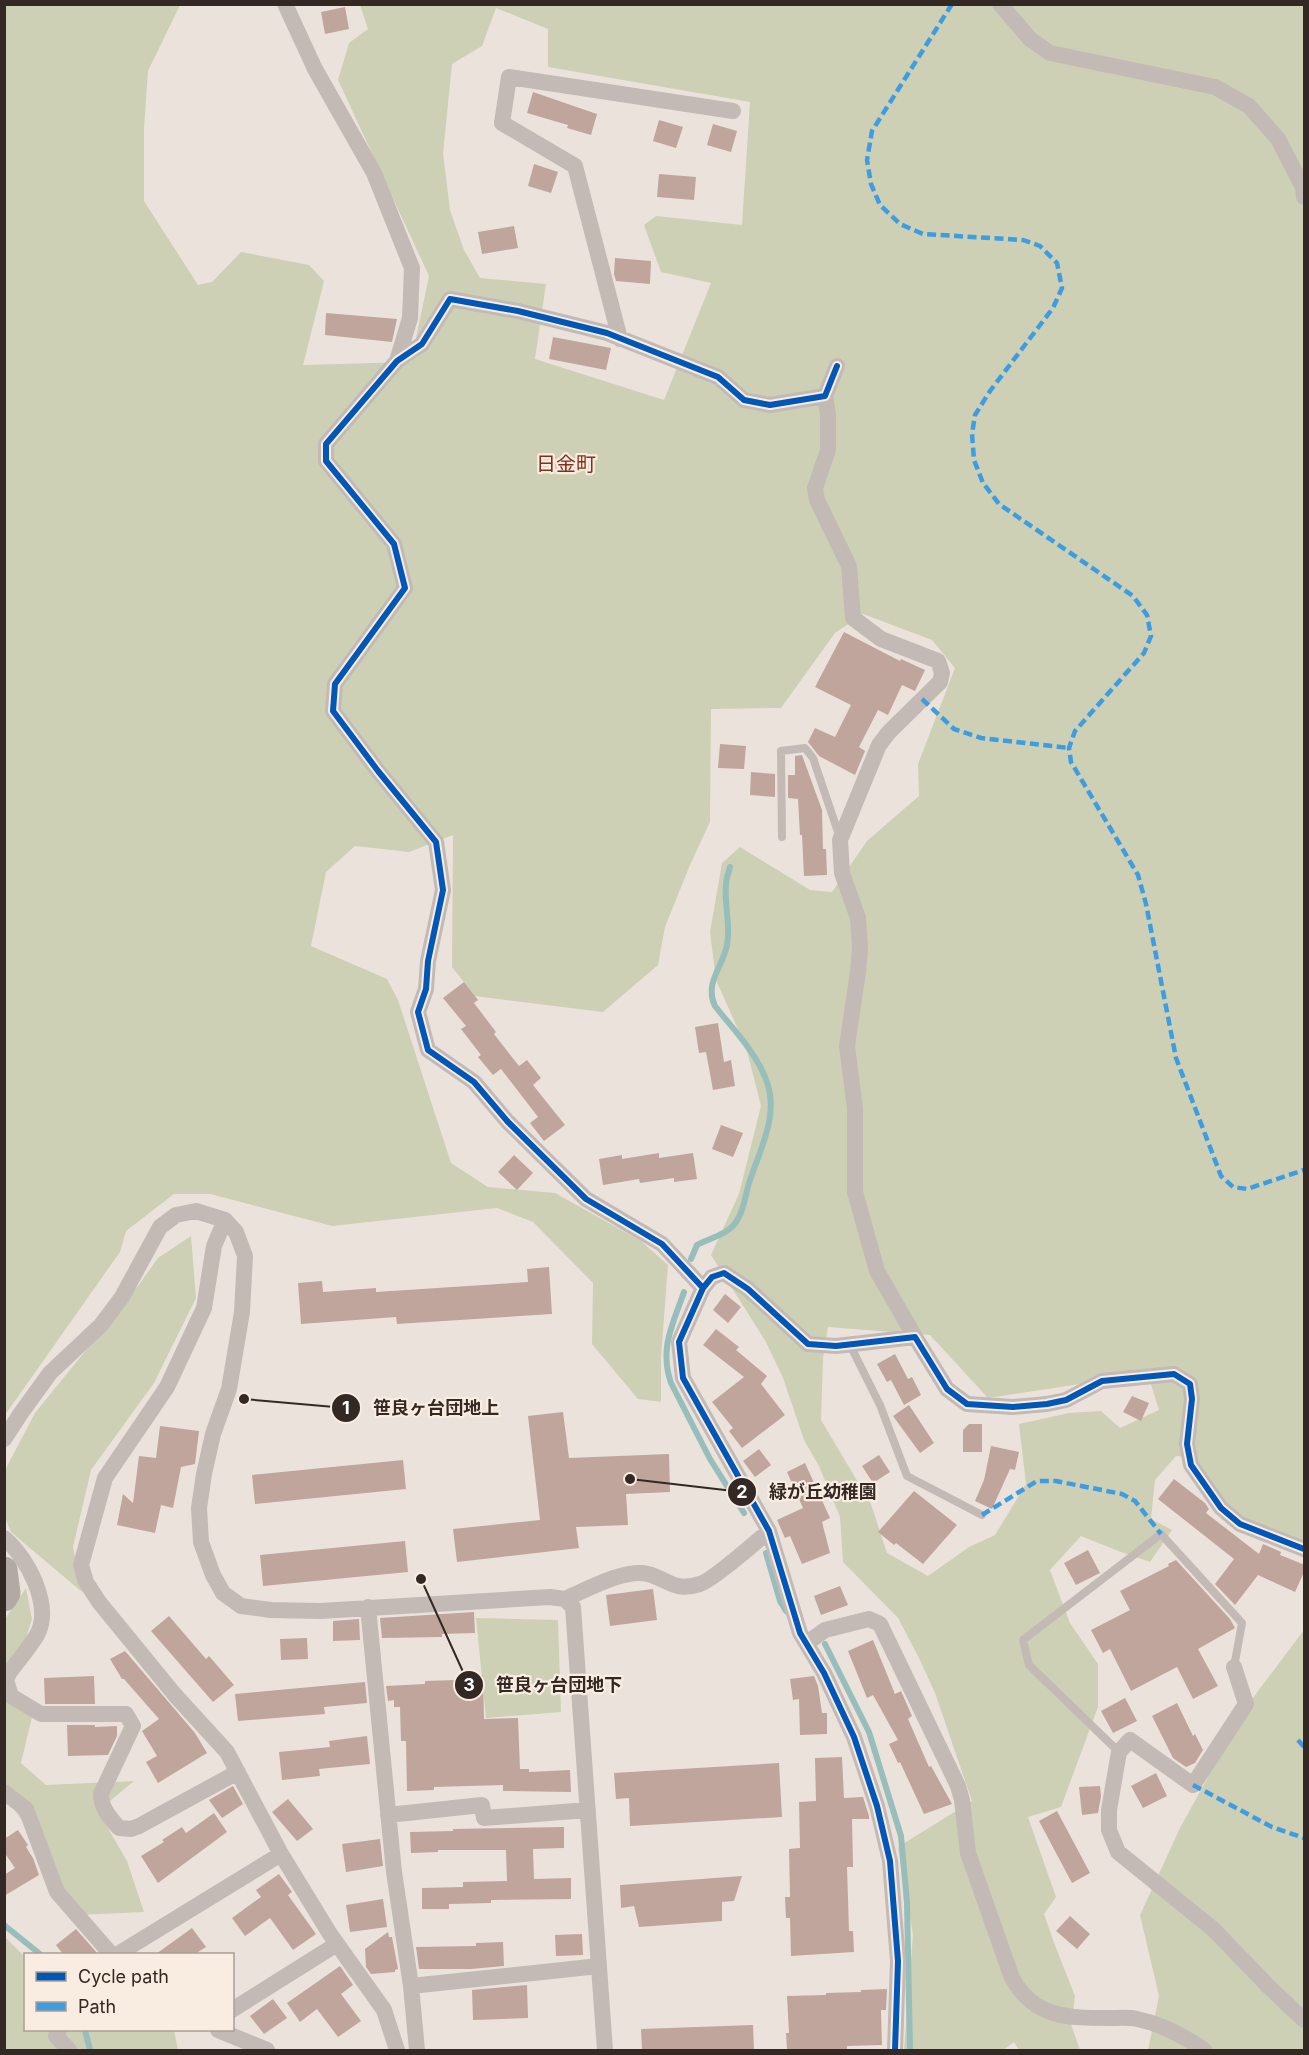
<svg xmlns="http://www.w3.org/2000/svg" width="1309" height="2055" font-family="Inter,'Noto Sans JP',sans-serif">
<style>
.green{fill:#cdd0b4;fill-rule:evenodd}
.lines{fill:none;stroke-linecap:round;stroke-linejoin:round}
.stream{stroke:#97bebb;stroke-width:6}
.building{fill:#bfa59c}
.lane{stroke:#c3bab5;stroke-width:8}
.street{stroke:#c3bab5;stroke-width:16}
.primary{stroke:#b1a9a4;stroke-width:27}
.quiet{stroke:#3e9ce0;stroke-width:4.5;stroke-dasharray:9 4.5;stroke-linecap:butt}
.cycleway-casing{stroke:#f9ece1;stroke-width:10}
.cycleway{stroke:#0057b8;stroke-width:6}
.labels{text-anchor:middle;stroke-width:4.5;stroke-linejoin:round;paint-order:stroke}
.quarter-label{font-size:20px;fill:#842d1b;stroke:#f9ece1}
.leader{fill:none;stroke:#332824;stroke-width:2}
.callout-dot{fill:#332824;stroke:#f9ece1;stroke-width:2}
.mark-label{font-size:18px;text-anchor:middle;font-weight:bold;fill:#fff}
.callout-label{font-size:18px;text-anchor:middle;font-weight:bold;fill:#332824;stroke:#f9ece1;stroke-width:4.5;stroke-linejoin:round;paint-order:stroke}
</style>
<rect width="100%" height="100%" fill="#ebe3db"/>
<path class="green" d="M5,5H180L148,71L144,129V201L198,285L212,282L241,252L309,265L324,281L303,365L411,362L429,276L338,80L349,43L368,29L360,5H1304V1544L1227,1513L1188,1457L1176,1456L1155,1480L1151,1519L1172,1530L1150,1562L1121,1552L1081,1536L1050,1570L1070,1623L1098,1664V1707L1061,1807L1028,1817L1056,1897L1044,1914L1053,1940L1075,1996L1071,2024L1080,2050H1019L1014,2042L1003,2050H904L913,1935L898,1847L972,1801L935,1693L919,1658L898,1618L843,1562L840,1517L819,1466L804,1440L783,1378L766,1342L711,1255L739,1194L761,1106L746,1047L716,980L710,932L722,863L740,847L810,890L832,892L867,841L919,796L918,764L955,668L932,640L863,614L835,633L781,708L711,709L710,822L690,865L665,927L658,965L603,1012L475,996L452,967L453,835L409,852L355,846L326,872L311,946L387,979L398,1000L451,1163L488,1187L555,1193L641,1241L668,1265L661,1357V1402L638,1399L592,1344L593,1283L533,1222L497,1208L332,1226L210,1194H174L126,1231L120,1252L5,1415ZM496,8L548,29V67L750,102L742,225L656,216L644,225L661,272L711,283L664,400L535,359L546,284L480,278L464,250L450,210L443,154L452,64L482,46ZM828,1327L930,1335L988,1398L1113,1379L1147,1371L1159,1410L1120,1428L1101,1411L1069,1413L1019,1424L1026,1484L995,1535L969,1547L928,1576L887,1553L871,1504L821,1420L823,1359Z
M191,1236L196,1298L154,1383L91,1470L73,1547L82,1592L11,1532L5,1518L4,1472L35,1413L138,1286L158,1258Z
M26,1588L32,1619L23,1648L5,1693V1619Z
M476,1618L558,1620L561,1712L486,1718Z
M1304,1630V2050H1148L1159,1996L1140,1915L1180,1828L1249,1703Z
M4,1699L33,1713L21,1763L46,1785L134,1781L98,1811L127,1861L144,1912L78,1915L29,1831L5,1796Z
M4,1936L25,1957L26,2030H174L178,2050H5Z"/>
<g class="lines">
<path class="stream" d="M691,1259L697,1245C708,1239 725,1235 733,1226C743,1215 745,1197 749,1183C760,1149 781,1113 765,1077C754,1050 732,1028 715,1006C704,983 723,967 727,945C731,925 724,905 726,885C726,879 729,872 730,867
M684,1292C673,1324 659,1348 671,1383L710,1459L744,1513
M766,1553L780,1601L786,1611
M825,1644L869,1732L901,1836L907,1903L910,2050
M4,1925L40,1954
M85,2030L90,2050"/>
</g>
<path class="building" d="M345,7L349,29L325,34L321,12Z
M533,92L597,114L591,135L567,128L568,125L527,113Z
M659,120L683,127L676,148L653,141Z
M713,124L737,131L731,152L707,145Z
M534,164L558,172L551,193L528,186Z
M659,174L696,177L694,200L657,197Z
M514,226L518,248L482,254L478,232Z
M615,258L651,261L650,284L616,281L614,274Z
M326,313L397,319L392,342L325,335Z
M553,337L611,348L606,370L549,359Z
M844,632L900,661L901,659L925,670L915,691L902,685L888,715L878,710L859,747L865,751L855,775L819,756L808,742L815,728L835,737L851,705L815,687Z
M720,744L746,746L744,769L718,768Z
M802,755L822,810L823,849H826L827,875L804,876L802,835H800L798,799L788,798V775H795V756Z
M751,772L775,774V797L750,795Z
M464,982L478,1000L474,1003L496,1032L494,1034L519,1066L527,1060L541,1078L533,1085L565,1125L544,1141L530,1123L538,1117L501,1069L493,1075L478,1057L481,1055L461,1029L466,1026L443,998Z
M718,1023L724,1062L731,1060L735,1086L713,1090L706,1052L699,1053L695,1027Z
M721,1125L743,1133L733,1157L712,1149Z
M659,1153V1158L693,1153L697,1179L674,1182V1178L640,1183L639,1179L603,1185L599,1159L622,1155V1159Z
M514,1155L533,1173L517,1190L498,1172Z
M549,1267L552,1314L397,1324L396,1317L301,1324L298,1283L322,1281L323,1292L376,1288V1292L528,1282L527,1269Z
M725,1294L741,1307L728,1323L713,1310Z
M716,1329L739,1347L736,1350L767,1376L761,1384L785,1415L742,1448L729,1431L733,1428L712,1402L744,1377L703,1345Z
M895,1354L908,1379L912,1377L921,1395L904,1405L891,1380L887,1382L877,1364Z
M1132,1396L1149,1403L1141,1421L1123,1412Z
M909,1405L934,1443L920,1453L893,1416Z
M563,1412L569,1458L669,1454L670,1492L626,1494L628,1525L576,1527L579,1548L457,1562L453,1529L540,1520L528,1416Z
M969,1424H982V1452H963V1430Z
M160,1426L199,1431L195,1464L181,1467L173,1508L161,1505L155,1533L117,1525L123,1494L133,1503L139,1456L156,1458Z
M991,1446L1019,1452L1015,1470L1010,1469L992,1509L975,1501L984,1480Z
M759,1449L771,1465L755,1477L743,1461Z
M879,1455L890,1472L873,1483L862,1466Z
M403,1460L406,1489L255,1504L252,1475Z
M805,1463L830,1518L822,1522L830,1553L802,1564L790,1536L785,1538L777,1520L803,1508L787,1472Z
M1174,1479L1205,1503L1209,1509L1206,1513L1259,1554L1263,1544L1281,1552L1280,1555L1305,1565V1570L1295,1592L1258,1575L1235,1605L1215,1584L1234,1559L1158,1499Z
M914,1491L957,1525L923,1564L896,1543L894,1545L878,1532Z
M405,1541L408,1572L263,1586L260,1555Z
M1088,1550L1100,1573L1076,1585L1064,1563Z
M1176,1560L1230,1619L1235,1628L1198,1649L1218,1686L1193,1699L1177,1667L1131,1691L1110,1649L1103,1653L1091,1630L1130,1610L1120,1591L1169,1566L1168,1564Z
M840,1586L848,1605L821,1615L814,1596Z
M653,1589L657,1620L610,1626L606,1595Z
M474,1612L475,1633L442,1634V1637L382,1638L380,1618Z
M169,1616L206,1659L209,1656L234,1685L213,1702L151,1631Z
M359,1619L360,1640L333,1641V1621Z
M307,1638L308,1659L281,1660L280,1639Z
M873,1640L895,1694L901,1691L912,1716L908,1719L929,1767L931,1766L952,1804L924,1814L900,1762L898,1763L889,1744L898,1740L873,1695L867,1698L848,1651Z
M125,1651L195,1733L207,1753L158,1783L146,1762L157,1756L142,1731L159,1719L124,1679H122L110,1659Z
M483,1675L484,1719L518,1718L520,1769H529V1772L570,1770L571,1792L503,1791V1785L434,1787V1790L407,1791L406,1741H401L400,1707H394V1700L388,1701L386,1686L425,1684V1681L456,1680V1676Z
M94,1676L95,1704H45L44,1678Z
M814,1676L818,1686L822,1713H827V1734L800,1735L799,1699L793,1700L790,1679Z
M365,1682L367,1703L324,1707L325,1714L238,1721L235,1694Z
M1125,1698L1137,1721L1113,1733L1101,1711Z
M1177,1703L1193,1736L1195,1734L1203,1750L1195,1763L1186,1767L1173,1758L1152,1716Z
M67,1725H95V1727L117,1726V1736L108,1755L68,1756Z
M367,1736L370,1764L319,1769L320,1776L282,1780L279,1752L330,1747L329,1741Z
M842,1757L844,1798L863,1797L869,1816V1819H852L853,1867H847L849,1931H853L854,1952L791,1956L790,1918H786L785,1897H790L789,1849L800,1848L799,1802L816,1801L815,1758Z
M779,1763L782,1817L630,1826L629,1798L616,1799L614,1773Z
M1156,1773L1167,1796L1143,1808L1131,1786Z
M233,1786L243,1804L222,1818L209,1800Z
M1100,1786L1101,1796L1098,1813L1082,1815L1079,1787Z
M288,1799L313,1829L297,1841L272,1812Z
M1057,1811L1090,1873L1072,1883L1039,1821Z
M214,1813L227,1832L158,1883L141,1856L164,1842L162,1840L182,1827L186,1833Z
M564,1827V1848L533,1849L534,1879L571,1878V1899L491,1900V1903L449,1904V1909H422V1888L463,1887V1882L507,1881L506,1850H438V1852L411,1853L410,1832L453,1831V1829Z
M18,1830L28,1845L26,1847L33,1858L39,1875L4,1896V1875L15,1868L4,1852V1839Z
M380,1839L383,1866L346,1872L342,1844Z
M279,1874L292,1892L288,1895L316,1934L293,1950L270,1918L245,1936L232,1918L261,1897L256,1890Z
M742,1876L734,1901L722,1902V1921L639,1927L634,1906L621,1908L620,1885Z
M383,1899L387,1927L350,1932L346,1905Z
M1070,1916L1090,1934L1077,1949L1056,1931Z
M192,1928L206,1947L195,1954H156Z
M76,1929L98,1954H63L56,1945Z
M388,1932L389,1937H392L398,1969L395,1970V1972L371,1974L366,1967L365,1949Z
M582,1934L583,1955L556,1956L555,1935Z
M503,1942L504,1966L471,1969H419L416,1947L476,1946V1943Z
M340,1966L353,1985L341,1994L361,2021L338,2037L317,2009L300,2022L287,2003Z
M527,1985L528,2018L473,2020L472,1990Z
M887,1989L886,2010H881L882,2045L847,2046V2049L787,2050L786,2033H789L787,1996L826,1995V1993L861,1992V1990Z
M273,1999L287,2018L264,2034L250,2016Z
M753,2025L754,2050H642L641,2029Z"/>
<g class="lines">
<path class="lane" d="M782,837L781,751L805,748L813,758L840,838
M850,1345L880,1405L907,1476L982,1515
M1119,1752L1029,1665L1023,1640L1161,1534L1242,1623L1234,1667"/>
<path class="street" d="M285,4L315,69L374,173L412,268L410,318L397,361
M1000,4L1030,39L1050,53L1215,87L1249,106L1278,139L1303,187L1304,197
M620,339L575,166L502,123L509,77L733,111
M825,396L828,414V450L815,488L817,500L849,566L853,618L881,639L938,661L942,673L940,682L889,732L879,745L840,840L842,873L858,918L860,949L858,972L847,1046L855,1109V1192L877,1271L915,1337
M225,1220L214,1246L204,1308L167,1387L105,1478L81,1565L86,1582L99,1602L175,1695L227,1752L281,1854L330,1934L384,2010L397,2050
M703,1288L662,1244L586,1199L508,1122L474,1082L428,1050L418,1012L426,989L428,961L443,890L436,842L378,771L333,711L335,684L405,588L394,544L326,461V444L397,361L422,344L450,299L518,311L607,333L718,377L744,400L770,405L825,396L837,366
M4,1439L21,1413L50,1373L101,1325L122,1297L160,1227L176,1215L196,1211L225,1220L236,1232L245,1256L242,1312L229,1389L213,1434L204,1474L199,1508L201,1542L213,1575L223,1593L241,1606L271,1610L320,1611L550,1597L565,1599L573,1607L605,2050
M4,1538C27,1557 53,1605 37,1635C29,1648 18,1661 9,1673L6,1680L11,1696L41,1714H126L133,1726L101,1794C101,1808 110,1818 119,1828L131,1829L139,1826L238,1772
M565,1599C586,1590 625,1568 648,1574C670,1580 673,1592 700,1584C712,1581 756,1542 769,1531
M368,1607L394,1872L411,1986L417,2050
M807,1643L825,1630L869,1619L880,1624L958,1786L962,1800L968,1853L1012,1978C1034,2018 1068,2018 1109,2018C1118,2018 1129,2017 1137,2019C1162,2024 1184,2036 1204,2050
M1234,1667L1246,1704L1193,1785L1130,1740L1119,1752L1109,1810V1830L1118,1852L1213,1929L1269,1987L1304,2020
M4,1792L26,1809L57,1892L111,1954
M388,1815L482,1805L484,1818L588,1810
M118,1954L281,1854
M411,1986L599,1966
M232,2010L337,1944
M59,2030L56,2036L69,2050
M218,2030L267,2050
M895,2050L898,1961L890,1861L877,1806L854,1737L824,1673L800,1633L769,1531L683,1378L679,1342L703,1288L712,1277L724,1273L748,1289L808,1344L836,1346L915,1337L947,1389L967,1404L1013,1407L1047,1404L1066,1400L1102,1381L1174,1374L1190,1384L1192,1399L1187,1444L1191,1465L1221,1508L1240,1524L1304,1549"/>
<path class="primary" d="M4,1570L7,1593L4,1598"/>
<path class="quiet" d="M952,4L872,131L867,160L871,184L880,205L900,224L923,234L1023,240L1040,246L1057,263L1062,288L1053,308L990,391L975,415L972,434L974,460L983,483L999,504L1133,596L1147,615L1151,636L1144,653L1075,731L1069,748L1071,762L1138,875L1146,904L1176,1058L1221,1176L1233,1187L1247,1189L1304,1170
M922,699L954,729L981,738L1069,748
M982,1515L1037,1481H1056L1122,1494L1135,1501L1161,1534
M1298,1740L1304,1747
M1193,1785L1272,1827L1304,1838"/>
<g class="cycleway-casing">
<path id="cycleway" d="M703,1288L662,1244L586,1199L508,1122L474,1082L428,1050L418,1012L426,989L428,961L443,890L436,842L378,771L333,711L335,684L405,588L394,544L326,461V444L397,361L422,344L450,299L518,311L607,333L718,377L744,400L770,405L825,396L837,366
M895,2050L898,1961L890,1861L877,1806L854,1737L824,1673L800,1633L769,1531L683,1378L679,1342L703,1288L712,1277L724,1273L748,1289L808,1344L836,1346L915,1337L947,1389L967,1404L1013,1407L1047,1404L1066,1400L1102,1381L1174,1374L1190,1384L1192,1399L1187,1444L1191,1465L1221,1508L1240,1524L1304,1549"/>
</g>
<use href="#cycleway" class="cycleway"/>
</g>
<g class="labels">
<g class="quarter-label">
<text x="566" y="471">日金町</text>
</g>
</g>
<path class="leader" d="M244 1399L346 1408M630 1479L742 1492M421 1579L469 1685"/>
<g class="callout-dot">
<circle cx="244" cy="1399" r="6"/>
<circle cx="630" cy="1479" r="6"/>
<circle cx="421" cy="1579" r="6"/>
<circle cx="346" cy="1408" r="15"/>
<circle cx="742" cy="1492" r="15"/>
<circle cx="469" cy="1685" r="15"/>
</g>
<g class="mark-label">
<text x="346" y="1414">1</text>
<text x="742" y="1498">2</text>
<text x="469" y="1691">3</text>
</g>
<g class="callout-label">
<text x="436" y="1414">笹良ヶ台団地上</text>
<text x="823" y="1498">緑が丘幼稚園</text>
<text x="559" y="1691">笹良ヶ台団地下</text>
</g>
<rect width="1309" height="2055" fill="none" stroke="#332824" stroke-width="12"/>
<rect x="24" y="1953" width="210" height="78" fill="#f9ece1" stroke="#aa9e95" stroke-width="1.5"/>
<rect x="36" y="1972" width="30" height="9" fill="#0057b8" stroke="#aa9e95" stroke-width="1.5"/>
<text x="78" y="1983" font-size="18" fill="#332824">Cycle path</text>
<rect x="36" y="2002" width="30" height="9" fill="#3e9ce0" stroke="#aa9e95" stroke-width="1.5"/>
<text x="78" y="2013" font-size="18" fill="#332824">Path</text>
</svg>
